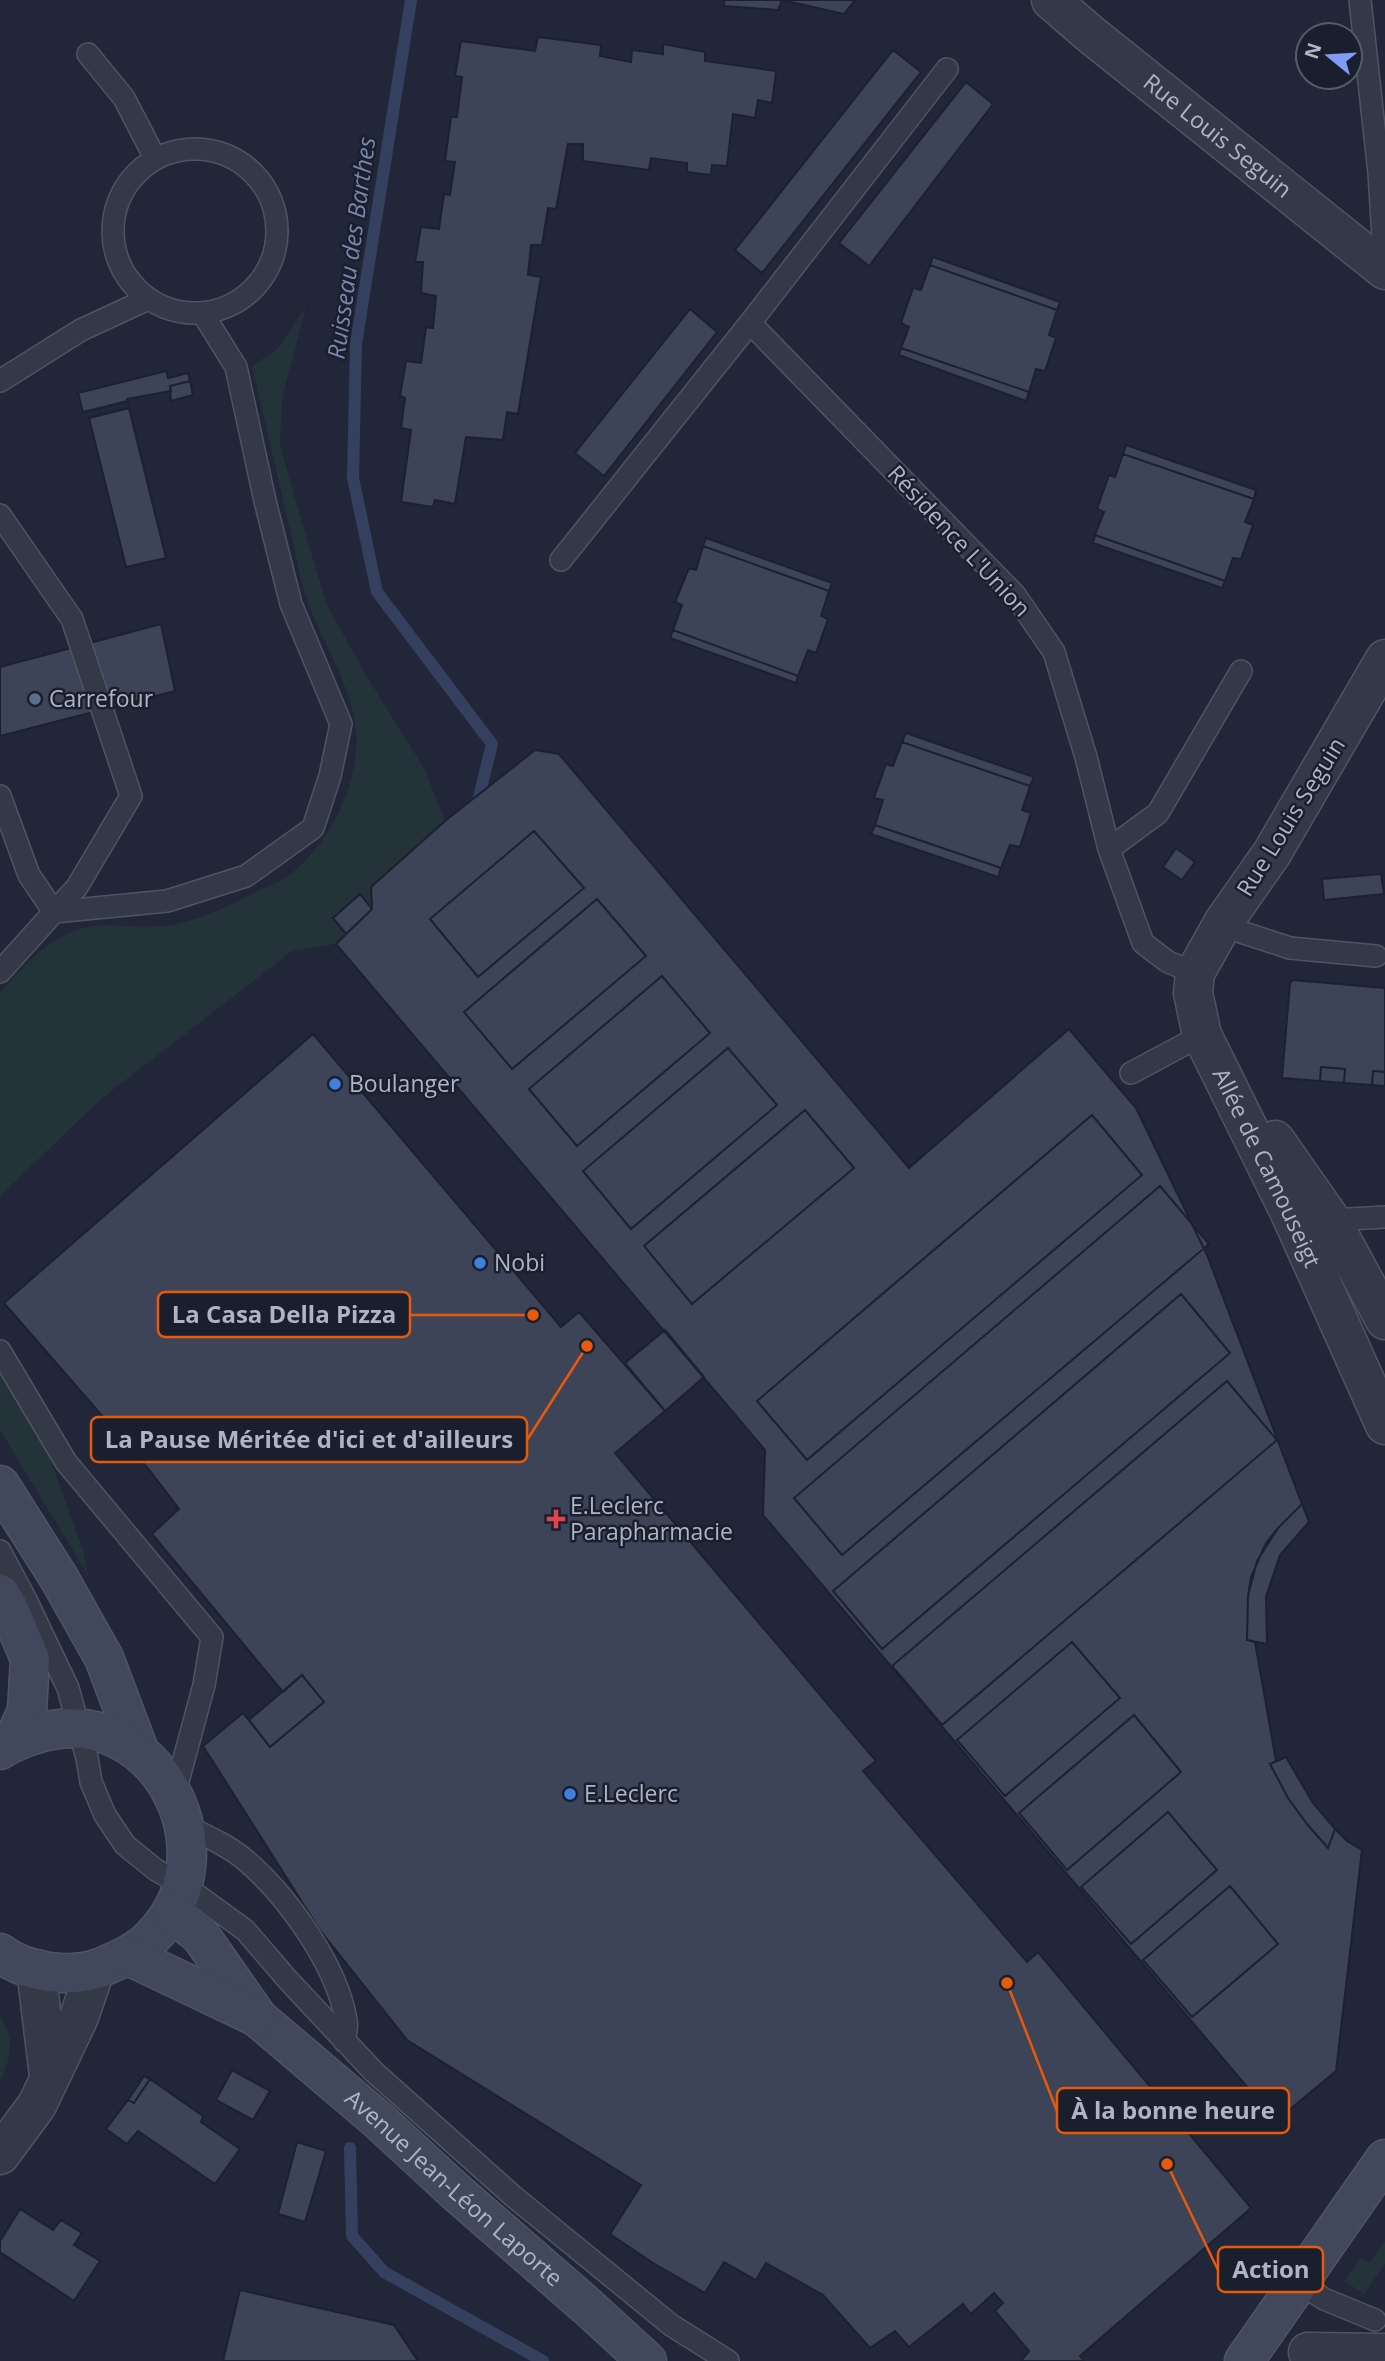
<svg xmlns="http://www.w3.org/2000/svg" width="1385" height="2361" font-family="'Open Sans',sans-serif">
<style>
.green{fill:#233339}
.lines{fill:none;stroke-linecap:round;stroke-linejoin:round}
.stream{stroke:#35405f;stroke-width:12}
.building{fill:#3d4458;stroke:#1c212f;stroke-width:2}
.lane-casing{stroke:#4f5463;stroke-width:24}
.street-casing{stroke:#4f5463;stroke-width:41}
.secondary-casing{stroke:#4f5463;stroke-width:41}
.lane{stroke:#343948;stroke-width:21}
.street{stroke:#343948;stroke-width:38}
.secondary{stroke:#42485b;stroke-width:38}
.service-dot{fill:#5c6f8a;stroke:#1a1f2d;stroke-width:2.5}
.shop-dot{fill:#3f7fe0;stroke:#1a1f2d;stroke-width:2.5}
.health-dot{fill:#e0444e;stroke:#1a1f2d;stroke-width:2.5}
.labels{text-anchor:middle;stroke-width:5;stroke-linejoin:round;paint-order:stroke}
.street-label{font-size:23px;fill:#afb4c5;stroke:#1a1f2d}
.poi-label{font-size:23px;fill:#afb4c5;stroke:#1a1f2d;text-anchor:start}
.water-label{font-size:24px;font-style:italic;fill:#7786ad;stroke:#1a1f2d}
.leader{fill:none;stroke:#e8590c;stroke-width:2.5}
.callout-dot{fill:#e8590c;stroke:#1a1f2d;stroke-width:2.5}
.callout{fill:#1a1f2d;stroke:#e8590c;stroke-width:2.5}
.callout-label{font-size:24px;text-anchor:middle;font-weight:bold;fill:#afb4c5}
</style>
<rect width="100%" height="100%" fill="#212738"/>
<path class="green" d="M306,307L282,398L280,444L294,496L327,605L367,677L424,768L445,821L371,887L372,909L360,894L334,919L346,934L335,944L292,951L101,1099L0,1196V993C29,959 60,924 108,925C140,926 161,930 192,920C216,913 237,901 260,890C269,886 280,882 288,876C335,840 367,769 353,712C342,668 318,634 305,594C298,570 294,545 288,521C276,470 264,418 252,366L277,349Z
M0,1372L49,1456L83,1550L88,1575L0,1430Z
M0,2016C15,2042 11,2055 0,2082Z
M1385,2241V2264L1364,2294L1344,2281L1361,2258L1369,2263Z"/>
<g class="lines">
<path class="stream" d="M411,0L356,344L353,478L377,592L492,744L479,797
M350,2148L352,2236L384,2272L543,2361"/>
</g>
<path class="building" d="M724,0H855L844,14L782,0L778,10L724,6Z
M538,37L601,45L600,56L631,62L632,50L663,54V44L705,52V61L776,71L772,103L758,100L755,118L733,114L727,166L712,165L711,175L687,172V163L651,158L649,170L583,161V144H568L556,209L548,208L542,245H531L528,275L541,277L518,414L507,412L503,440L466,437L455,504L435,500L433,507L401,502L411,430L401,428L405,398L400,396L406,361L421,363L426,327L433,328L436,296L421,293L423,262H415L421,227L439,229L444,194L450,195L455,162L445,161L451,117H457L462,77L455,76L461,41L535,51Z
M893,50L921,72L762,273L735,250Z
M966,82L993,104L869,266L839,243Z
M933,257L1060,302L1057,310L930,265Z
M930,265L1057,310L1049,335L1056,338L1045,371L1036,369L1029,392L901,348L909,327L901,323L913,288L921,290Z
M690,309L717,332L604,476L575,453Z
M901,348L1029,392L1026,401L899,355Z
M166,371L168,378L188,373L190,381L170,386L171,391L127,399L128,401L83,412L78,393Z
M190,381L193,395L171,401L170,386Z
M129,408L166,558L126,567L89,418Z
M1126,445L1256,490L1254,499L1123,454Z
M1123,454L1254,499L1245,522L1253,525L1241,559L1233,558L1225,581L1095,535L1104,512L1097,509L1109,475L1115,477Z
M1095,535L1225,581L1222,588L1093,543Z
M706,538L832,583L829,591L703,546Z
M703,546L829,591L821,616L828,619L816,653L808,650L798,676L673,630L682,605L675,602L689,568L696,570Z
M161,624L175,691L0,736V667Z
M673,630L798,676L796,683L670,638Z
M906,733L975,757L1034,777L1030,786L902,742Z
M902,742L1030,786L1022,810L1031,813L1020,847L1010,845L1001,868L875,825L883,800L874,798L886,764L893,766Z
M535,750L559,754L909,1168L1069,1029L1136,1108L1207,1255L1302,1504L1278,1528L1266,1543L1251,1577L1248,1596L1247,1640L1255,1642L1276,1761L1270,1764L1288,1798L1307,1824L1328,1848L1335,1829L1347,1841L1362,1850L1336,2071L1276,2121L763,1515L765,1450L336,944L372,909L371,887L445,821Z
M875,825L1001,868L998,877L871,834Z
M534,831L584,888L478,977L430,919Z
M1176,848L1195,862L1182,880L1163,867Z
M1381,874L1384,894L1324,900L1322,879Z
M360,894L372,909L346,934L333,918Z
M597,899L646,956L512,1069L464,1012Z
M662,976L710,1033L577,1146L529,1089Z
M1293,980L1385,988V1072L1373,1071L1372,1085L1344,1083L1345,1069L1321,1067L1320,1081L1282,1078L1290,983Z
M313,1034L561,1327L579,1312L665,1411L615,1453L876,1761L863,1771L1027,1962L1038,1952L1251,2208L1080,2356L1084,2361H1021L1029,2351L995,2311L1003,2303L994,2293L971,2314L963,2304L909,2347L895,2331L870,2348L823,2295L766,2263L756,2280L724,2262L705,2293L653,2263L610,2234L641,2185L407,2040L319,1929L203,1746L243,1713L270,1747L324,1702L302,1675L283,1692L152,1534L179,1509L150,1471L4,1303Z
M728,1048L777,1105L631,1229L583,1171Z
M1321,1067L1345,1069L1344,1083L1320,1081Z
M1373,1071L1385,1072V1086L1372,1085Z
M805,1110L854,1168L692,1304L644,1246Z
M1092,1115L1142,1175L807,1460L757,1401Z
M1160,1186L1209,1244L842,1555L794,1498Z
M1181,1294L1230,1353L882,1649L833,1591Z
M665,1330L704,1377L665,1411L625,1363Z
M1227,1381L1277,1440L942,1725L892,1666Z
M1302,1504L1309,1522L1280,1555L1266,1597L1267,1644L1247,1640L1248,1596L1257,1561L1278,1528Z
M1072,1642L1120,1698L1005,1796L957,1740Z
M302,1675L324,1702L270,1747L249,1720Z
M1134,1715L1181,1772L1067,1870L1019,1813Z
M1286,1757L1313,1803L1335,1829L1328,1848L1307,1824L1288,1798L1270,1764Z
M1168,1812L1217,1870L1131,1944L1081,1887Z
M1230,1886L1278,1944L1192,2017L1143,1960Z
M232,2070L270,2091L253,2120L216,2100Z
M144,2076L150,2079L134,2103L128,2100Z
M150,2079L203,2116L201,2122L240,2149L215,2184L138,2131L127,2144L106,2129L128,2100L134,2103Z
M297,2142L326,2151L305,2222L278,2214Z
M20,2209L53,2230L61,2220L82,2233L74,2245L100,2261L74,2301L0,2252V2241Z
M240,2290L394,2325L418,2361H223Z"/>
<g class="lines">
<g class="lane-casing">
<path id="lane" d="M1360,0L1379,173L1385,270
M88,54L124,98L155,158
M113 231a82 82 0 1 1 164 0a82 82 0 1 1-164 0Z
M750,323L1015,595L1054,652L1086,757L1109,849L1143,943L1168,962L1195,973
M0,381L81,330L148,299
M0,515L72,619L131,796L77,887L54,912
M561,560L750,323L947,69
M0,796L29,875L54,912L0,972
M1109,849L1158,813L1241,671
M54,912L167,901L246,876L313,828L330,776L341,724L291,604L265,501L236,367L203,314
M1223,923L1241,932L1290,948L1376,956
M1131,1073L1202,1035
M1331,1220L1385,1217
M0,1351L66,1462L212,1637L204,1685L174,1796
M0,1551L26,1600L68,1688L87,1758L91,1782L105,1815L125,1845L156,1870L183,1885L245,1930L288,1980L374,2072L513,2196L671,2325L728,2361
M183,1824C204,1835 226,1844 244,1859C286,1894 337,1965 346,2020C348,2026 345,2034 344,2041
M1299,2283L1324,2299L1375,2320"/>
</g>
<g class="street-casing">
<g id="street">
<path id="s1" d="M1051,0L1089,33L1385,270"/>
<path id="s2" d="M1385,659L1272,853L1223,923L1195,973L1193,993L1202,1035L1290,1213L1385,1425"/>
<path d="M1275,1140L1331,1220L1385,1320"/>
<path d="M36,1969L49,2076"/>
<path d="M0,2155L37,2105L79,2017L95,1970"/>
<path d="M1308,2352L1385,2353"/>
</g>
</g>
<g class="secondary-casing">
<g id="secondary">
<path d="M0,1485L59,1578L104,1658L140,1753"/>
<path d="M0,1594L9,1609L30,1659L27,1711L14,1740"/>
<path d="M0,1750C13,1741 24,1738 39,1733C156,1700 236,1853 152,1937C138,1952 121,1959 102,1967C72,1979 26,1973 0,1953"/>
<path id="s3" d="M171,1913L200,1935L258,2018L378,2120L456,2192L588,2307L647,2361"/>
<path d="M129,1956L257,2017"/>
<path d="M1244,2361L1385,2159"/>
</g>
</g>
<use href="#lane" class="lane"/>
<use href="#street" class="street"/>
<use href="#secondary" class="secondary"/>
</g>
<circle class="service-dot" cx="35" cy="699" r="7"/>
<g class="shop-dot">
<circle cx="335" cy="1084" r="7"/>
<circle cx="480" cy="1263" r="7"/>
<circle cx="570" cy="1794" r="7"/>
</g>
<path class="health-dot" d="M552.5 1508.5h7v7h7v7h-7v7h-7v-7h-7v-7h7z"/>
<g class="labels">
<g class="street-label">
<text dy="8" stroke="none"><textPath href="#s1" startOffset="215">Rue Louis Seguin</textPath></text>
<text transform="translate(959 541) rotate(47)" y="8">Résidence L'Union</text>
<text transform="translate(1291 817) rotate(-58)" y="8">Rue Louis Seguin</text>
<text dy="8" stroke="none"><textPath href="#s2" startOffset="578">Allée de Camouseigt</textPath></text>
<text dy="8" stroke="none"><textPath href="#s3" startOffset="397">Avenue Jean-Léon Laporte</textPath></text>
</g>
<g class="poi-label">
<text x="49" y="707">Carrefour</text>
<text x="349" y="1092">Boulanger</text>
<text x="494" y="1271">Nobi</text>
<text x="570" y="1514">E.Leclerc<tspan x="570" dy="26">Parapharmacie</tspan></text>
<text x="584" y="1802">E.Leclerc</text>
</g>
<g class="water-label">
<text transform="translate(352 248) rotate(-82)" y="8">Ruisseau des Barthes</text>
</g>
</g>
<path class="leader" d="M533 1315L410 1315M587 1346L527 1440M1007 1983L1057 2111M1167 2164L1218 2270"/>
<g class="callout-dot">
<circle cx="533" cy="1315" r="7"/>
<circle cx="587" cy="1346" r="7"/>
<circle cx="1007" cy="1983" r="7"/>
<circle cx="1167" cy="2164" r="7"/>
</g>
<g class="callout">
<rect x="158" y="1292" width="252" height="45" rx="7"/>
<rect x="91" y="1417" width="436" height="45" rx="7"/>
<rect x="1057" y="2088" width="232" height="45" rx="7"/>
<rect x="1218" y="2247" width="105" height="45" rx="7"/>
</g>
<g class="callout-label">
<text x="284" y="1323">La Casa Della Pizza</text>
<text x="309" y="1448">La Pause Méritée d'ici et d'ailleurs</text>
<text x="1173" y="2119">À la bonne heure</text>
<text x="1271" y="2278">Action</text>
</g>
<g transform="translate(1329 56) rotate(288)"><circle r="33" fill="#1a1f2d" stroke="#565b6a" stroke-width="2"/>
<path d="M0-5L12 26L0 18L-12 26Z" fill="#829cf6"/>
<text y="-10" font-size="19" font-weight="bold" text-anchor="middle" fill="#afb4c5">N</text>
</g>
</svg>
